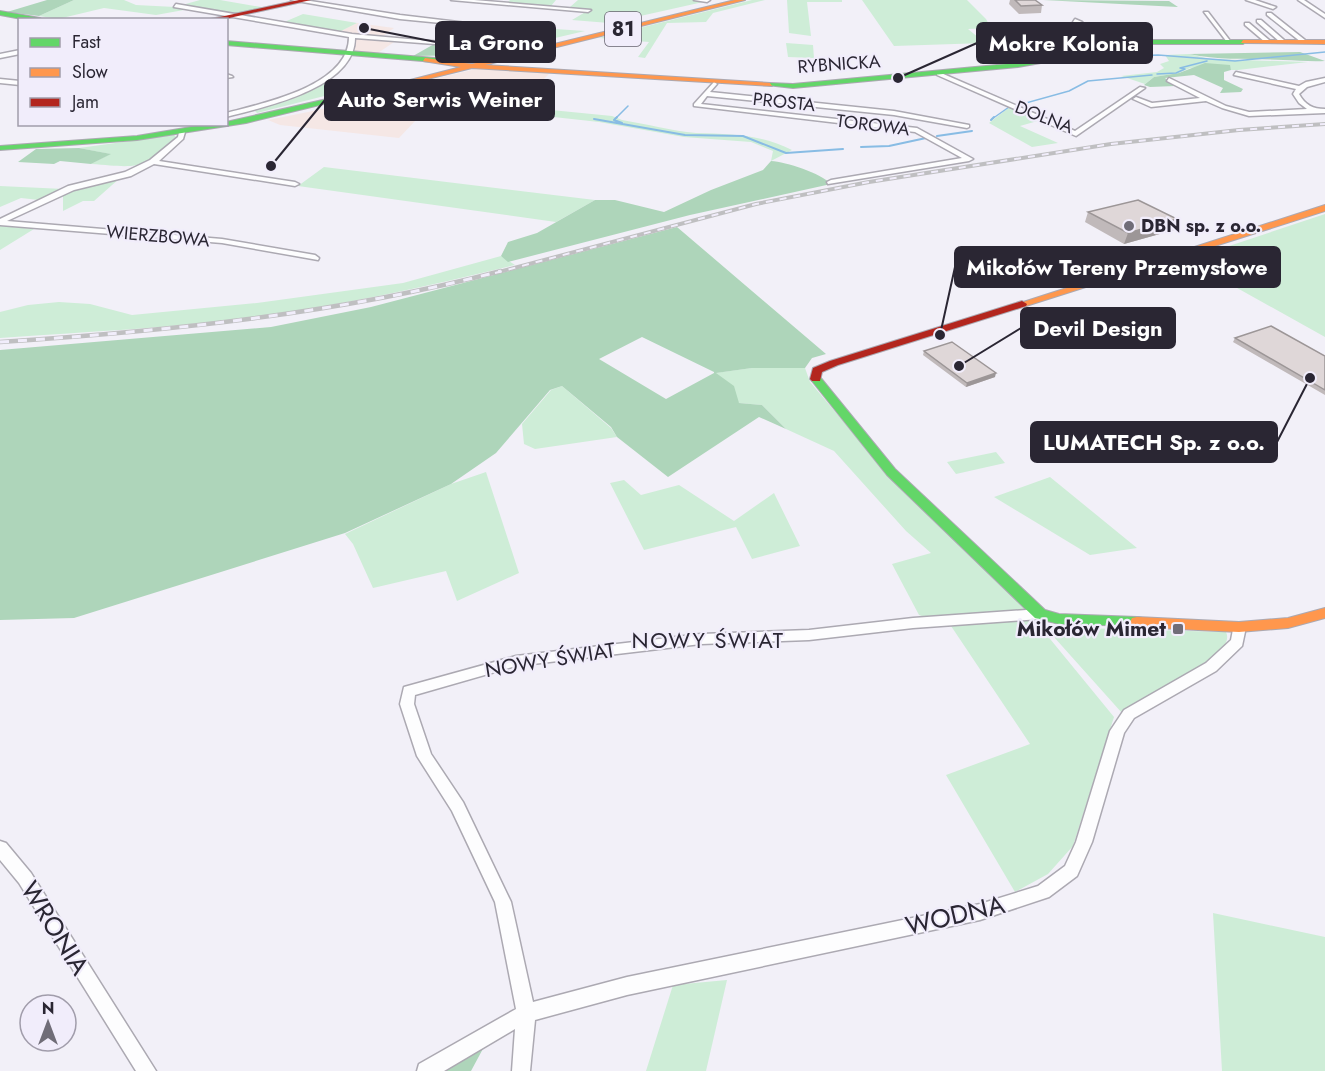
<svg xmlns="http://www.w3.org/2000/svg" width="1325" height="1071" font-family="Jost,sans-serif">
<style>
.commercial{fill:#f5e7e5}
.green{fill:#ceedd7}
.forest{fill:#aed5ba;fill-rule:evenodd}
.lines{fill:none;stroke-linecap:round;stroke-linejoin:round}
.stream-far1{stroke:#88bce4;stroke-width:1.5}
.stream{stroke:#88bce4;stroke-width:2}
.street-casing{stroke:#aca9b2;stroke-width:3}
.fast-casing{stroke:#aca9b2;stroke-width:2}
.slow-casing{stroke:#aca9b2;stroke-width:2}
.jam-casing{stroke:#aca9b2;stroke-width:2}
.street{fill:#fdfdfe;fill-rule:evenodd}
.fast{fill:#63d668;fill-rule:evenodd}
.slow{fill:#ff974d;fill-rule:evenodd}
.jam{fill:#b3261e;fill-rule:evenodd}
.rail-far1-casing{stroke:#bfbfc1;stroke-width:4}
.rail-casing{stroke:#bfbfc1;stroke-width:4.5}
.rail-far1{stroke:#f1edfb;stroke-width:2;stroke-dasharray:7;stroke-linecap:butt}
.rail{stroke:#f1edfb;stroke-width:3;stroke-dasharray:9;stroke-linecap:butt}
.wall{fill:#c0b9ba}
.shaded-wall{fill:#9c9697}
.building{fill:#dfd7d8;stroke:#9c9697;stroke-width:1.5}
.poi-dot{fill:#706d78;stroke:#f1edfb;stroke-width:2}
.labels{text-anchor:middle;stroke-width:4.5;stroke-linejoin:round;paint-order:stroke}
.far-street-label{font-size:18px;fill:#2a2633;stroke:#f1edfb}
.far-poi-label{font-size:18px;font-weight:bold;fill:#2a2633;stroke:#f1edfb;text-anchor:start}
.shield{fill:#f1edfb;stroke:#66626f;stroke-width:1.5}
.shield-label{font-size:20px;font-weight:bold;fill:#2a2633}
.poi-label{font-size:21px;font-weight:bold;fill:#2a2633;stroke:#f1edfb;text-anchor:end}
.street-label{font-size:21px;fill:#2a2633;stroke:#f1edfb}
.neighbourhood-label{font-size:22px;letter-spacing:1.5px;fill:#2a2633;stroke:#f1edfb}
.near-street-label{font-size:26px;fill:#2a2633;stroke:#f1edfb}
.leader{fill:none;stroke:#2a2633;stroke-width:2}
.callout-dot{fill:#2a2633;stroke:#f1edfb;stroke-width:2}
.callout{fill:#2a2633;stroke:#2a2633;stroke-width:2}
.callout-label{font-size:22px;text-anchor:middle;font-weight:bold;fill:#fff}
</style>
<rect width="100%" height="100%" fill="#f2f0f8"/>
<path class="commercial" d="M357,23L394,28L380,38L397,40L378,53L347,50L348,36L339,32Z
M476,69L551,72L516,107L410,96L428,83L421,82Z
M328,108L338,110L337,112L416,120L399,138L280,125L268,120Z"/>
<path class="green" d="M74,0H124L136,5L175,7L200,0H220L267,8L233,14L195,8L156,15L104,8L58,19L39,16Z
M510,0H556L551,6L570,7L578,0H712L609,23L572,20L587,11L518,7L521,5L506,4Z
M752,0H765L713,13L706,22L667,23L645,58L638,57L649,42L599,38Z
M787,0H842V2H807L811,36L789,33Z
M862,0H967L986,19L991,28L968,29L985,43L894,46Z
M303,14L357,23L339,32L282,23Z
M511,26L585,31L483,55H475L480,50L463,48L467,45L442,43L459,29L505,32Z
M786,43L813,45L814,58L788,57Z
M1189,54L1210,59L1308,62L1238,70H1231L1229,65L1190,68L1179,73L1154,77L1145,84L1121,76L1157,72L1164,68L1160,64L1169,61L1165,55Z
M326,82L356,88L257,113L254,110L308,91Z
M421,82L429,83L411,96L612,116L622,120C647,124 672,131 696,133C731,134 760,134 792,150L771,161L773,151L751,142L684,137L599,122L425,103L403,119L336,112L337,110L328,108Z
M1011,106L1041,120L1020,126L1058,143L1032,147L989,123Z
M174,135L177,138C143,172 135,167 91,164L110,154L79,148Z
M324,167L595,200L556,222L298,186Z
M120,178L94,201H83L63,211V194Z
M0,186L64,189L39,200L21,198L0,207Z
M1325,214V337L1187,260Z
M0,226L34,229L0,250Z
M501,256L515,265C429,286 343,305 255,317C171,328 85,332 0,338V312L28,305L59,302L90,304L132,315L257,303L403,283Z
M752,368H805L810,382L893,480L1028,612L1114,717L1073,846L1048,874L1015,892L946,775L1030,744L951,626L919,615L892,564L931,553L906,531L834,451L786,429L762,405L739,403L715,373Z
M562,386L611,428L617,437L535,449L524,444L522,424L551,390Z
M996,452L1005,463L956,474L947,462Z
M486,472L519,573L457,601L446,571L373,588L353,544L345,534L451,484Z
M1050,477L1137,548L1090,555L994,497Z
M624,480L641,495L679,485L734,521L774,493L800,546L752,559L736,527L644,550L610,483Z
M1045,627L1226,632C1239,658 1141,702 1122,713Z
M1213,913L1325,937V1071H1222Z
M727,980L706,1071H646L673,985Z"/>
<path class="forest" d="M47,0H74L39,16L7,12Z
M1043,0L1169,1L1178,7Z
M436,43L444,44V47L480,50L475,55L413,56Z
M1300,52L1325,61C1310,62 1297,60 1283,60C1251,58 1221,61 1189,54Z
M1205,63L1230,65L1231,70L1224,72V80L1243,89L1241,92L1220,93L1223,88L1194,75L1165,78L1175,86L1150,87L1144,85L1154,77L1179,73Z
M79,148L111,154L91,164L60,161L54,164L18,162L36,149Z
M771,161C786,162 821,173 831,184L690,215L508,262L501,256L508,242L537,233L595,200H615L664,212L711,190L763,170Z
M677,227L826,354L812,358L805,368H752L716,373L734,386L739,403L762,405L786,429L759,417L668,477L617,437L611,427L562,386L550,390L496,453L451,484L345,533L74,618L0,620V350L271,327L371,307ZM642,337L714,372V373L666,399L599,359Z
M485,1045L471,1071H444Z"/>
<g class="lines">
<path class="stream-far1" d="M1071,58L1158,55L1235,61L1325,52
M1157,74L1176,73L1185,69L1180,68L1207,61
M1015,106L1069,91L1088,81L1152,75
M615,119L628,106
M992,119L1009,107"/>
<path class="stream" d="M617,117L614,120L622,123
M594,119L685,135L743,136L786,153L843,149
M991,120L994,117
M937,136L972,131
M861,147L889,146L926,138"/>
<g class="street-casing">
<path id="street" d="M291,0H304L400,15L475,24L472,26L400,19Z
M451,0H474L591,10L588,12Z
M694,0H710L707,2Z
M1246,0H1255L1276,7L1273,9Z
M1298,0H1304L1325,14V18Z
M176,4L352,34L464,44L461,46L355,38C355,88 265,107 226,117V113C264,103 349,86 349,37L174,7Z
M1204,12H1208L1231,42H1227Z
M1267,13H1271L1305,40V42H1301L1267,15Z
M1075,19L1082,22L1093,35L1114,47V49C1094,47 1087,28 1073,22Z
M1257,20H1261L1284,40V42H1280L1257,22Z
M1245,23H1249L1269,40V42H1265L1245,25Z
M20,50V54L0,58V54Z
M1236,72L1299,86L1306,82L1325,78V82L1307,87L1299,94C1305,105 1313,109 1325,109V113L1249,116L1222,108L1206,101L1151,107L1133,99L1136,97L1152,103L1200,98L1167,81L1169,78L1226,106L1249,112L1307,109L1299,103L1293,94L1296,89L1234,75Z
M937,73H941L1075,131L1140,87L1145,88L1076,136L937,75Z
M226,74L232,76L233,77L226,78Z
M0,79L20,81V85L0,83Z
M714,82L717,84L710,92L894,111L969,125V127L967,128L894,115L707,96L701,104L917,128L973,159L969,161L828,184L827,182L831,180L962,158L915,132L694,106V104Z
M182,130L185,132L183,139L159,161L295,182L299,184L295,186L154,164L131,176L74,190L7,221L222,239L315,255L319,258L318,260L222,243L0,225V219L68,186L125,172L150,160L178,137L179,132Z
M1040,609L1045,611L1047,614L1045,617L1040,619L913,628L809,640L701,644L516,666L415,695L414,704L431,754L463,802L511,902L533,1002L627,977L980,904L1038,886L1065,866L1076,842L1110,731L1124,710L1206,663L1231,640L1234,624H1244L1246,627L1242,646L1216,671L1134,718L1124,733L1092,842L1077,876L1049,897L980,920L627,995L535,1020L530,1071H512L515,1029L444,1071H417L419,1064L516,1009L495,902L452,811L417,756L400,704L404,687L516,656L701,634L809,630L913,618Z
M0,841L6,843L31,873L156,1071H136L19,883L0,860Z"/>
</g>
<g class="fast-casing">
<path id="fast" d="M0,11L40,18L43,20H27L0,15Z
M1149,40H1243L1246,42L1243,44H1149L1018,67L793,88L767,85L770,83L793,84L1018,63Z
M226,41L435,58L438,60L435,62L226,45Z
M371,89L373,90V92L246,123L137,140L0,150V146L137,136L209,124H226V122Z
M816,376L820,377L895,469L1045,610L1059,614L1137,617L1142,618L1144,622L1142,626L1059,624L1035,618L887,475L812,381V377Z"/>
</g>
<g class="slow-casing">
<path id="slow" d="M735,0H745L485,65L770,83L772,86L472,68L371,93L367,91L461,67L423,61L425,58L472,64Z
M1243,40H1325V44L1241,43Z
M1325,205V211L1026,306L1022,307L1017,304Z
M1325,608V618L1288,628L1239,632L1137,627L1132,626L1130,622L1132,618L1137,617L1239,622L1288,618Z"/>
</g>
<g class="jam-casing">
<path id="jam" d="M299,0H311L220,20H206Z
M1022,301L1027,304L1026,306L838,365L822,372L820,381H812L810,379L813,368L830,361Z"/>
</g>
<use href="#street" class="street"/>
<use href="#fast" class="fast"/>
<use href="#slow" class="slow"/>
<use href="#jam" class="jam"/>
<g class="rail-far1-casing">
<path id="rail-far1" d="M495,273L756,204L869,182L1111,144L1239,130L1325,124"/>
</g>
<g class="rail-casing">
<path id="rail" d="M0,342C169,331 337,314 501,271"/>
</g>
<use href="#rail-far1" class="rail-far1"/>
<use href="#rail" class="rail"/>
</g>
<path class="wall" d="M1010,0H1035L1042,5L1041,13L1019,14L1009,4Z
M1088,212L1174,230L1124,244L1085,222Z
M1235,338L1325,356V395L1233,342Z
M924,351L995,377L966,387L923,355Z"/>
<path class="shaded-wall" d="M1177,219L1174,230L1124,244L1128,233Z
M996,373L995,377L966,387L967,383Z"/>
<path class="building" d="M1015,0H1035L1042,5L1021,6Z
M1138,200L1177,219L1128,233L1088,212Z
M1271,326L1325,356V390L1235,338Z
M952,342L996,373L967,383L924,351Z"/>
<g class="poi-dot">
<circle cx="1129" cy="226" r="6"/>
<rect x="1172" y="623" width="12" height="12" rx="3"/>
</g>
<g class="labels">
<g class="far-street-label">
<text transform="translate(839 64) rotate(-4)" y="6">RYBNICKA</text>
<text transform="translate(784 102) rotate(6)" y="6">PROSTA</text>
<text transform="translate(1044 117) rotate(21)" y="6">DOLNA</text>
<text transform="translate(873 125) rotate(7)" y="6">TOROWA</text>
<text transform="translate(158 236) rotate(5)" y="6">WIERZBOWA</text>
</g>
<g class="far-poi-label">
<text x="1141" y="232">DBN sp. z o.o.</text>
</g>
<rect class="shield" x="605" y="12" width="36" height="34" rx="4.5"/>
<g class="shield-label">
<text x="623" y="36">81</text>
</g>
<g class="poi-label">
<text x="1166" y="636">Mikołów Mimet</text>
</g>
<g class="street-label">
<text transform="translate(550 660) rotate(-9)" y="7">NOWY ŚWIAT</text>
</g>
<g class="neighbourhood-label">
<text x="708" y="648">NOWY ŚWIAT</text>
</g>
<g class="near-street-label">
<text transform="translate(955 915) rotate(-13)" y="9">WODNA</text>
<text transform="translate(55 928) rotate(58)" y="9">WRONIA</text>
</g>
</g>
<path class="leader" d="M364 28L436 42M898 78L977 43M271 166L325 100M940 335L955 267M959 366L1021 328M1310 378L1277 442"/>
<g class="callout-dot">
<circle cx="364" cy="28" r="6"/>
<circle cx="898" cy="78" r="6"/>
<circle cx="271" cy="166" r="6"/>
<circle cx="940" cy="335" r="6"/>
<circle cx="959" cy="366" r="6"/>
<circle cx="1310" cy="378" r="6"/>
</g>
<g class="callout">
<rect x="436" y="22" width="119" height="40" rx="6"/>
<rect x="977" y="23" width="175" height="40" rx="6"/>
<rect x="325" y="80" width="229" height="40" rx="6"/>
<rect x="955" y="247" width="325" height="40" rx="6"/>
<rect x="1021" y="308" width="154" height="40" rx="6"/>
<rect x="1031" y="422" width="246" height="40" rx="6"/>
</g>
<g class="callout-label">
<text x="496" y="50">La Grono</text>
<text x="1064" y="51">Mokre Kolonia</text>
<text x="440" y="107">Auto Serwis Weiner</text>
<text x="1117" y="275">Mikołów Tereny Przemysłowe</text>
<text x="1098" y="336">Devil Design</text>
<text x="1154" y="450">LUMATECH Sp. z o.o.</text>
</g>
<rect x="18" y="18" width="210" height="108" fill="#f1edfb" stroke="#a19dab" stroke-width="1.5"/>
<rect x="30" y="38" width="30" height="9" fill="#63d668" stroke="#a19dab" stroke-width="1.5"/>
<text x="72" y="48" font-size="18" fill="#2a2633">Fast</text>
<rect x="30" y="68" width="30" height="9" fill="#ff974d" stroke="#a19dab" stroke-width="1.5"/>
<text x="72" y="78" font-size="18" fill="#2a2633">Slow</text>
<rect x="30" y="98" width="30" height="9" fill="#b3261e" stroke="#a19dab" stroke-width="1.5"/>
<text x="72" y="108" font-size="18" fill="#2a2633">Jam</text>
<g transform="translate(48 1023)"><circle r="28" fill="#f1edfb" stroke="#a19dab" stroke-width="1.5"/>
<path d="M0-4.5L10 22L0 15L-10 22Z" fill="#706d78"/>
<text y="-9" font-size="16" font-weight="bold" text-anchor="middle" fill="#2a2633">N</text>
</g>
</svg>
